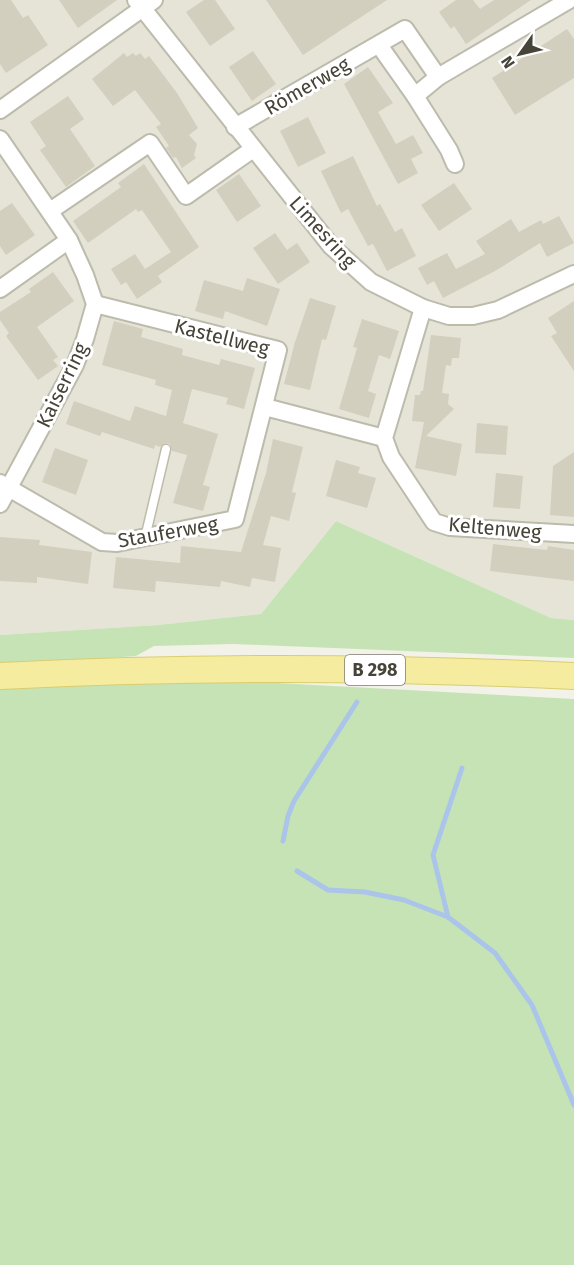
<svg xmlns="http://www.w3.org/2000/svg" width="574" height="1265" viewBox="0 0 574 1265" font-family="'Fira Sans',sans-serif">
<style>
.residential{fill:#e6e4d7}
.green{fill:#c6e3b6}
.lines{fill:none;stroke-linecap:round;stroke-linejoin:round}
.stream{stroke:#abc4ea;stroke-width:5}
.building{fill:#d3cfbf}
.lane-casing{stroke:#bdbbac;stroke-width:11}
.street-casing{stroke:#bdbbac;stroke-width:20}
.primary-casing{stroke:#d9cd71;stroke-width:28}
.lane{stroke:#fff;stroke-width:8}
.street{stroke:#fff;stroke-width:16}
.primary{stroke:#f5eca0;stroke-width:26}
.labels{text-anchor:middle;stroke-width:6;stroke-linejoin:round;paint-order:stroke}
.shield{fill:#fff;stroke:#7e7b74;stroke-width:1.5}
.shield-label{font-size:18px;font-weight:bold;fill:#464338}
.street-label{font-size:20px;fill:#464338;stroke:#fff}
</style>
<rect width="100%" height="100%" fill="#f3f2e9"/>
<polygon class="residential" points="0,0 574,0 574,620 551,618 336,521 261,614 158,625 0,635"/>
<g class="green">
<polygon points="336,521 551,618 574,620 574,658 234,644 154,646 136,656 0,666 0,635 158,625 261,614"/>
<polygon points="204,679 574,699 574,1265 0,1265 0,684"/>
</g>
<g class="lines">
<g class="stream">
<polyline points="462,768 433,855 448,917 495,953 532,1005 574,1105"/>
<polyline points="283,841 288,816 294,801 357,702"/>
<polyline points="297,871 328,890 365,892 404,900 448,917"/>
</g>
</g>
<g class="building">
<polygon points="0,0 11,0 23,18 28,15 48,45 6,73 0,64"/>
<polygon points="59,0 117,0 78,28"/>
<polygon points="204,0 215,0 235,29 210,46 186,12"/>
<polygon points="266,0 387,0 303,55"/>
<polygon points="456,0 473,0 480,9 494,0 531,0 466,44 454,26 451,29 439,12"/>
<polygon points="567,29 574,39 574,78 515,115 492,78"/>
<polygon points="253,51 276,84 252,101 229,67"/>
<polygon points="124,53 127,57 133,53 136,56 140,53 145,59 149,56 177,93 198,128 189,135 197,144 194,155 196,158 182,168 176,157 173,158 166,148 169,146 156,127 161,124 135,90 113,106 92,79"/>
<polygon points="368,67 393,103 378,112 396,144 413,135 423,153 411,159 418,173 398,184 344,84"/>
<polygon points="68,96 84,119 70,129 95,166 66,187 40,150 46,146 30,122"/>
<polygon points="308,117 326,153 298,167 280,131"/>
<polygon points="353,156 377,206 380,204 395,232 402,228 416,256 387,271 373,244 368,246 348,209 341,213 321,171"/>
<polygon points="144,164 199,247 158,276 162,282 137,299 126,282 121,285 111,269 135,254 145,269 171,252 142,210 138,212 136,209 88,243 73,221 121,187 118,183"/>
<polygon points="239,174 261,206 237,222 216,190"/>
<polygon points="454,183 472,209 439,231 421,205"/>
<polygon points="12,203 35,235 6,255 0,246 0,211"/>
<polygon points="559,216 574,243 547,257 540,243 495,271 443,298 434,281 427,285 418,268 447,253 456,269 485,254 476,241 511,219 519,232 541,220 543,224"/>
<polygon points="275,233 287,250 297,243 310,262 278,284 253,248"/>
<polygon points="53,272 74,301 37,327 58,357 53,360 58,366 38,380 6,336 9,333 0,320 0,312 31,292 29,289"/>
<polygon points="247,278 280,289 267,326 225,311 223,319 195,311 204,280 243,291"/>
<polygon points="310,298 336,306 326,340 322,339 310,390 284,384 295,342"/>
<polygon points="574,301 574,371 551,336 557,333 548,318"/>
<polygon points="362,319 399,331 390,359 379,355 368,391 376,394 369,418 339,409 357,348 353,347"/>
<polygon points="114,321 143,329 141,337 183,349 182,355 219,365 221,359 255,368 244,409 226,404 228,398 192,389 183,423 218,434 203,485 210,487 203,511 173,503 187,455 172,451 170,444 165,443 160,447 155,445 154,449 102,432 100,436 66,424 74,401 130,421 135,406 166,416 172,390 155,385 156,380 102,365"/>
<polygon points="431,335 461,338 459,358 452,358 451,366 446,365 442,393 449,394 448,404 454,409 426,436 462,444 456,476 415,468 424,422 412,421 415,395 420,395 421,391 423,391"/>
<polygon points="477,423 508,426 506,455 475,453"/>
<polygon points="273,439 303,447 292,492 296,493 289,521 271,516 263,545 281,548 275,582 252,578 250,587 221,581 220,587 156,581 155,592 113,588 116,557 180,563 181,546 241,552 266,473"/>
<polygon points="55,448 88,460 76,495 42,482"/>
<polygon points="574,452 574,517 550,515 553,466"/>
<polygon points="336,460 360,467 358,473 376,478 367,508 326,496"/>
<polygon points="496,473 523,476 520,509 493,507"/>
<polygon points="0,537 40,540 39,545 92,552 88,584 37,577 37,583 0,581"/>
<polygon points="493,544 547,550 548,546 574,550 574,581 490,571"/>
</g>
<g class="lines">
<g class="lane-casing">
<polyline id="lane" points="145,538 166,449"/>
</g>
<g class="street-casing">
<g id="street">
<polyline points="136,0 331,246 371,282 423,308 449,316 473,316 498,310 574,274"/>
<polyline points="438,77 569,0"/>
<polyline points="415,96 449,150 455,164"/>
<polyline points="0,110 154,0"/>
<polyline points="235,127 405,29 438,77 415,96 379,45"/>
<polyline points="0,139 69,240 85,275 95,304 85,339 75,365 0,504"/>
<polyline points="50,211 150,143 186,196 253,149"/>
<polyline points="0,289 69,240"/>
<polyline points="423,308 384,438 391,457 434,522 450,527 574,534"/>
<polyline points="265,407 384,438"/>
<polyline points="0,483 102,542 117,543 235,519 278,350 95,304"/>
</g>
</g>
<g class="primary-casing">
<path id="primary" d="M 0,676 C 191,666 383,667 574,676"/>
</g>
<use href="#lane" class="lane"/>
<use href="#street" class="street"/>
<use href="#primary" class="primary"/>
</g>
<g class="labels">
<rect class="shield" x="345" y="655" width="60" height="30" rx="4.5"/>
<g class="shield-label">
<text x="375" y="676">B 298</text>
</g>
<g class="street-label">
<text transform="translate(307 86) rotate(-30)" y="7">Römerweg</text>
<text transform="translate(323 232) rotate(48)" y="7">Limesring</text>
<text transform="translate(222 337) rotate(14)" y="7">Kastellweg</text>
<text transform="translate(62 385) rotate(-64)" y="7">Kaiserring</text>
<text transform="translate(495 528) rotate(5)" y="7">Keltenweg</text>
<text transform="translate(168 532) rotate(-10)" y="7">Stauferweg</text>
</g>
</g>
<g transform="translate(520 54) rotate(236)" stroke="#ffffff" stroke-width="4.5" paint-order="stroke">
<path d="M0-4.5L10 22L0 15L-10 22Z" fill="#464338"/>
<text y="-9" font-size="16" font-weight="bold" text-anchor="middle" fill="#464338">N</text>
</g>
</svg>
